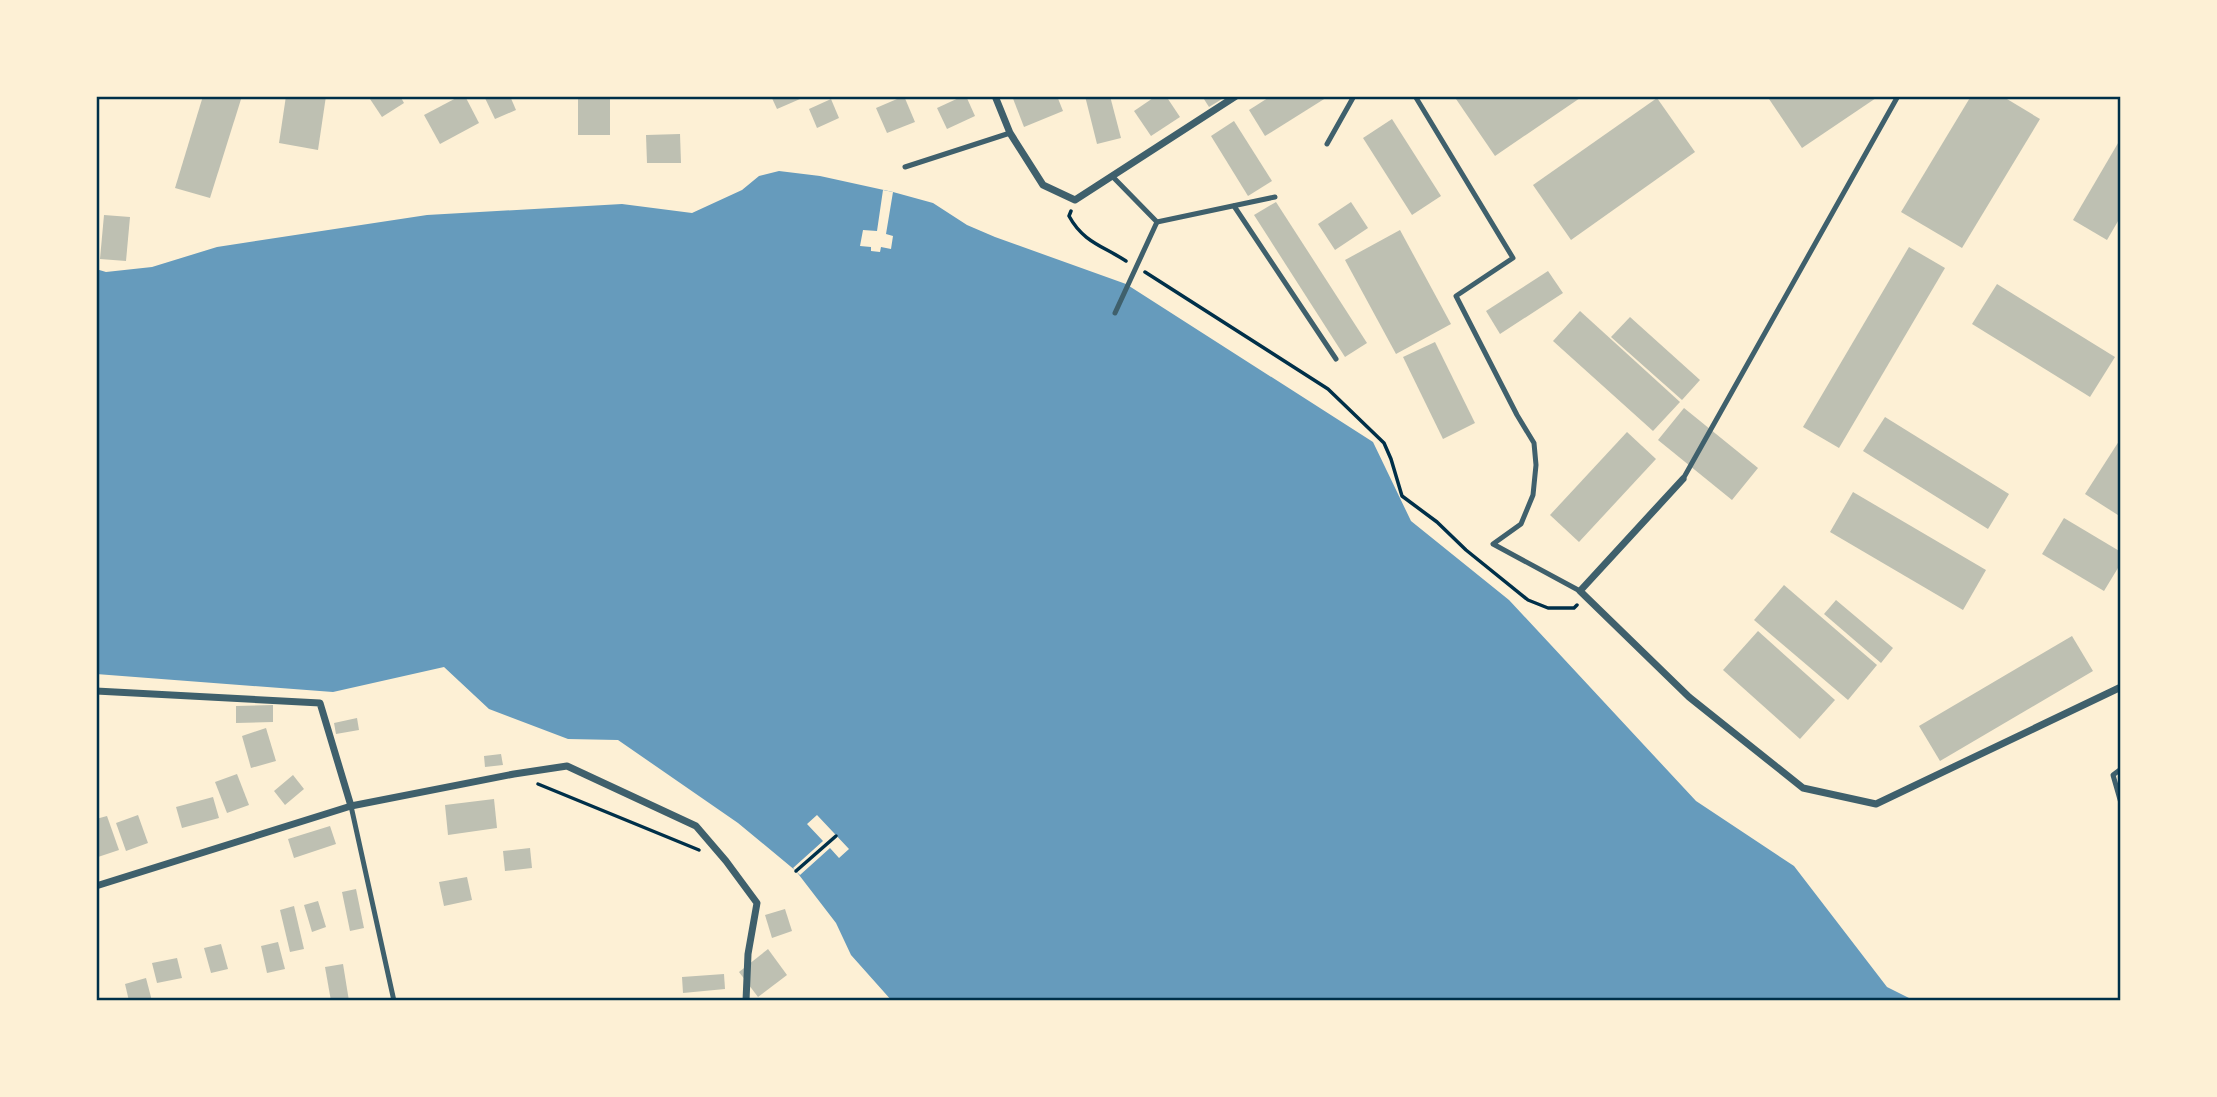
<svg xmlns="http://www.w3.org/2000/svg" width="2217" height="1097" viewBox="0 0 2217 1097" font-family="Roboto,sans-serif">
<style>
.water{fill:#669bbc}
.pier{fill:#fdf0d5}
.building{fill:#bec0b2}
.lines{fill:none;stroke-linecap:round;stroke-linejoin:round}
.path{stroke:#003049;stroke-width:3.5}
.service{stroke:#3f606c;stroke-width:5}
.minor{stroke:#3f606c;stroke-width:7}
.neatline{fill:none;stroke:#003049;stroke-width:2.5}
</style>
<rect width="100%" height="100%" fill="#fdf0d5"/>
<polygon class="water" points="779,171 820,176 893,192 933,203 967,225 995,237 1126,284 1373,442 1411,521 1509,600 1696,801 1794,866 1887,987 1915,1001 892,1001 851,955 836,923 796,871 738,823 618,740 568,739 489,709 444,667 333,692 96,674 96,269 106,272 152,267 217,247 427,215 622,204 692,213 742,190 759,176"/>
<g class="pier">
<polygon points="883,190 893,192 886,234 893,236 891,249 881,247 880,252 871,251 871,247 860,246 863,230 877,231"/>
<polygon points="817,815 849,849 839,858 830,848 800,875 793,868 823,841 807,824"/>
</g>
<g class="building">
<polygon points="203,96 242,96 210,198 175,188"/>
<polygon points="286,96 326,96 318,150 279,143"/>
<polygon points="368,96 400,96 404,103 382,117"/>
<polygon points="460,96 465,96 479,123 440,144 424,115"/>
<polygon points="484,96 510,96 516,110 495,119"/>
<rect x="578" y="96" width="32" height="39"/>
<polygon points="771,96 807,96 777,109"/>
<polygon points="904,96 915,122 887,133 876,108"/>
<polygon points="963,96 966,96 975,116 947,129 937,108"/>
<polygon points="1012,96 1057,96 1063,111 1024,127"/>
<polygon points="1085,96 1110,96 1121,138 1097,144"/>
<polygon points="1156,96 1166,96 1180,117 1151,136 1134,111"/>
<polygon points="1202,96 1227,96 1209,107"/>
<polygon points="1271,96 1329,96 1265,136 1249,110"/>
<polygon points="1460,96 1583,96 1495,156 1456,99"/>
<polygon points="1767,96 1879,96 1802,148"/>
<polygon points="1971,96 2002,96 2040,119 1962,248 1901,212"/>
<polygon points="1657,98 1695,152 1571,240 1533,185"/>
<polygon points="831,99 839,118 817,128 809,109"/>
<polygon points="1392,119 1441,196 1412,215 1363,138"/>
<polygon points="1234,121 1272,181 1248,196 1211,136"/>
<polygon points="680,134 681,163 647,163 646,135"/>
<polygon points="2121,138 2121,216 2107,240 2073,220"/>
<polygon points="1276,202 1367,343 1345,357 1254,215"/>
<polygon points="1351,202 1368,228 1335,250 1318,224"/>
<polygon points="104,215 130,217 126,261 100,259"/>
<polygon points="1400,230 1451,324 1396,354 1345,260"/>
<polygon points="1909,247 1945,268 1839,448 1803,427"/>
<polygon points="1548,271 1563,293 1500,334 1486,311"/>
<polygon points="1997,284 2115,357 2090,397 1972,324"/>
<polygon points="1580,311 1680,402 1653,431 1553,341"/>
<polygon points="1630,317 1700,380 1682,400 1611,337"/>
<polygon points="1435,342 1475,423 1443,439 1403,357"/>
<polygon points="1684,408 1758,468 1732,500 1658,440"/>
<polygon points="1885,417 2009,494 1988,529 1863,451"/>
<polygon points="1627,432 1656,459 1579,542 1550,515"/>
<polygon points="2121,438 2121,517 2085,494"/>
<polygon points="1853,492 1986,570 1963,610 1830,532"/>
<polygon points="2064,518 2121,552 2121,563 2104,591 2042,554"/>
<polygon points="1784,585 1877,665 1848,700 1754,620"/>
<polygon points="1836,600 1893,648 1881,663 1824,614"/>
<polygon points="1758,631 1835,700 1800,739 1723,670"/>
<polygon points="2072,636 2093,671 1940,761 1919,726"/>
<polygon points="273,705 273,722 236,723 236,706"/>
<polygon points="357,718 359,730 336,734 334,723"/>
<polygon points="266,728 276,761 251,768 242,736"/>
<polygon points="501,754 503,765 485,767 484,756"/>
<polygon points="237,774 249,805 227,813 215,782"/>
<polygon points="293,775 304,789 285,805 274,791"/>
<polygon points="213,797 219,818 182,828 176,807"/>
<polygon points="494,799 497,828 448,835 445,805"/>
<polygon points="138,815 148,843 126,851 116,823"/>
<polygon points="107,816 119,850 98,857 96,819"/>
<polygon points="330,826 336,844 294,858 288,839"/>
<polygon points="530,848 532,868 505,871 503,851"/>
<polygon points="467,877 472,900 444,906 439,882"/>
<polygon points="356,889 364,928 350,931 342,892"/>
<polygon points="318,901 326,927 312,932 304,905"/>
<polygon points="294,906 304,949 290,952 280,910"/>
<polygon points="785,909 792,931 772,938 765,915"/>
<polygon points="278,942 285,969 267,973 261,946"/>
<polygon points="221,944 228,969 211,973 204,948"/>
<polygon points="768,949 787,975 758,997 739,972"/>
<polygon points="177,958 182,978 157,983 152,963"/>
<polygon points="343,964 349,1001 331,1001 325,967"/>
<polygon points="724,974 725,989 683,993 682,977"/>
<polygon points="146,978 152,1001 129,1001 125,984"/>
</g>
<g class="lines">
<g class="path">
<path d="M 1071,211 L 1069,216 C 1083,242 1103,246 1126,261"/>
<polyline points="1145,272 1328,389 1384,443 1391,459 1402,496 1437,522 1466,550 1528,600 1548,608 1574,608 1577,605"/>
<polyline points="538,784 699,850"/>
<polyline points="796,871 836,836"/>
</g>
<g class="service">
<polyline points="1415,96 1513,258 1456,296 1517,415 1534,443 1536,465 1533,495 1521,524 1493,544 1580,591"/>
<polyline points="1327,144 1354,96"/>
<polyline points="905,167 1010,133"/>
<polyline points="1112,176 1157,222 1275,197"/>
<polyline points="1234,206 1336,359"/>
<polyline points="1115,313 1157,222"/>
<polyline points="1683,479 1898,96"/>
<polyline points="2121,769 2113,775 2121,803"/>
<polyline points="351,806 394,1001"/>
</g>
<g class="minor">
<polyline points="995,96 1010,133 1043,185 1075,200 1236,96"/>
<polyline points="1683,479 1580,591 1689,697 1803,788 1876,804 2121,687"/>
<polyline points="96,691 320,703 351,806"/>
<polyline points="96,886 351,806 514,774 567,766 696,826 726,861 757,903 748,954 746,1001"/>
</g>
</g>
<rect width="2217" height="1097" fill="none" stroke="#fdf0d5" stroke-width="196"/>
<rect x="98" y="98" width="2021" height="901" class="neatline"/>
</svg>
